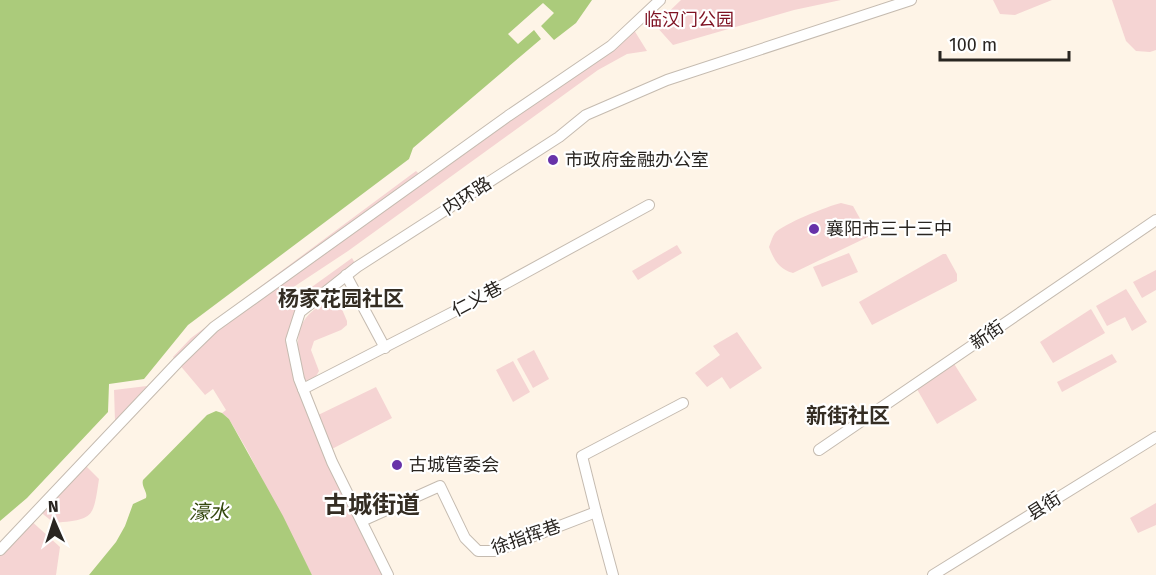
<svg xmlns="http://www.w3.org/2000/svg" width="1156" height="575" viewBox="0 0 1156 575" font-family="'Fira Sans','Noto Sans SC',sans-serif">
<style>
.green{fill:#f5d4d3}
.water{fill:#abcb7b}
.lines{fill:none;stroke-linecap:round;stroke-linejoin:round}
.minor-casing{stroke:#c5bbb0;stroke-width:12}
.minor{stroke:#fff;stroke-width:10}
.poi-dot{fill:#6732a9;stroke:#fff;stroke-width:2}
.labels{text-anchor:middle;stroke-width:4.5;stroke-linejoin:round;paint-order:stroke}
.park-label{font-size:18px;fill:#7e1122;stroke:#fff}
.poi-label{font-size:18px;fill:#292521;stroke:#fff;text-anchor:start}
.street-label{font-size:18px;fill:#292521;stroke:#fff}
.water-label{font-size:20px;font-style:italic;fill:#34480e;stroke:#fff}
.quarter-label{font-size:21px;font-weight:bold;fill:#342d23;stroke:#fff}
.district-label{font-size:24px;font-weight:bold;fill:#342d23;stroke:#fff}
</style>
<rect width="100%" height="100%" fill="#fef4e7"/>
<g class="green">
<polygon points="681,0 841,0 794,10 673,45 655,25"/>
<polygon points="993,0 1052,0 1015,15 1000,14"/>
<polygon points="1112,0 1156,0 1156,50 1150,52 1136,51 1126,41"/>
<polygon points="634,30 647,51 627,54 598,70 348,251 283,294 291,302 352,258 357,267 300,312 291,340 314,417 376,387 392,418 328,451 388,575 312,575 247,450 229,419 222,413 226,410 213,389 205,395 173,357 191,338 416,171 422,177"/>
<path d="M 841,203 L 853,206 L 863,224 L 863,235 L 872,230 L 874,234 L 793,273 C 779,269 774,260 769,247 C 771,242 772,237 775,233 C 783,224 828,206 841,203 Z"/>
<polygon points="677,245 682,253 638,280 632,271"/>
<polygon points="849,253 858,272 822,287 813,267"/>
<polygon points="943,254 946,254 957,274 957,281 872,325 859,302"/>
<polygon points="1156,270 1156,290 1142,298 1133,282"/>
<polygon points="1126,289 1147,322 1132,331 1125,317 1107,326 1096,306"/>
<path d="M 332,300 L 338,300 L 347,321 L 347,325 L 341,330 L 314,341 L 311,350 L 319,371 L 315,378 L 306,381 L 302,378 C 296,341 291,317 332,300 Z"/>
<polygon points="1091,309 1105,333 1053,363 1040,342"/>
<polygon points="737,332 762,368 730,389 722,377 707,387 695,373 720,355 713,346"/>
<polygon points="534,350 549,379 533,388 517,359"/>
<polygon points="1112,354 1117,362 1062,392 1057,382"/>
<polygon points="951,359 977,400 937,424 914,384"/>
<polygon points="513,361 530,392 513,402 496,370"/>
<polygon points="147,386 115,421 114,390"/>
<path d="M 83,463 L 99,479 C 93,519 94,519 54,523 L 38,510 Z"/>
<polygon points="1156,503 1156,525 1138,533 1130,518"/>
<polygon points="29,519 60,547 56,575 0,575 0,550"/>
</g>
<g class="water">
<polygon points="0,0 592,0 576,23 554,40 541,26 554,13 543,3 508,34 518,44 534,30 541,39 413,148 409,159 188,325 144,379 109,384 108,412 27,498 0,521"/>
<path d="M 216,411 L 222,413 L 229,419 L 283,516 L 312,575 L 89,575 L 116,542 L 125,526 L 133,504 L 146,498 C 148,492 141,487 143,480 L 207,415 Z"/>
</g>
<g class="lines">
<g class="minor-casing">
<g id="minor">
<polyline points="346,275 385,348"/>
<polyline points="303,389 459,309 649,205"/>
<polyline points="819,450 1156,220"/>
<polyline points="596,512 582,456 683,403"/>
<polyline points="362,521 440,486 465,538 478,551 495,551 596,512 613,575"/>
<polyline points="0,550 178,362 214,327 508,116 611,46 660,0"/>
<polyline points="388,575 332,462 299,379 291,340 300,312 357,267 559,137 586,115 667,80 911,0"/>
<polyline points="933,575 1156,437"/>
</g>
</g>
<use href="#minor" class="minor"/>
</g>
<g class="poi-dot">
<circle cx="553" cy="160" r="6"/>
<circle cx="814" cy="229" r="6"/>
<circle cx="397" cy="465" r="6"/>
</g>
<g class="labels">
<g class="park-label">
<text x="689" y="26">临汉门公园</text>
</g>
<g class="poi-label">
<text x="565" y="166">市政府金融办公室</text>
<text x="826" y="235">襄阳市三十三中</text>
<text x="409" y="471">古城管委会</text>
</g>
<g class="street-label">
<text transform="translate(467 196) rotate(-33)" y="6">内环路</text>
<text transform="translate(477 299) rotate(-28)" y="6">仁义巷</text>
<text transform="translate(987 335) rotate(-34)" y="6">新街</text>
<text transform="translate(1044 506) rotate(-32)" y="6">县街</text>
<text transform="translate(526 537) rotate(-19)" y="6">徐指挥巷</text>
</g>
<g class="water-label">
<text x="209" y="519">濠水</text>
</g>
<g class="quarter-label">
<text x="341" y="306">杨家花园社区</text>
<text x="848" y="423">新街社区</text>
</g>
<g class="district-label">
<text x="372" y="513">古城街道</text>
</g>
</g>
<g transform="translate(54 521) rotate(357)" stroke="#ffffff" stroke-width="4.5" paint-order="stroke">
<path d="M0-4.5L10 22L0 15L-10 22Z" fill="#292521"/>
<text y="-9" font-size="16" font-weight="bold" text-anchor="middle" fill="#292521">N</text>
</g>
<path d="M940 51v9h129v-9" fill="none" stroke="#292521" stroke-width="3"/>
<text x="949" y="51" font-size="18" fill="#292521" stroke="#ffffff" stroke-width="4.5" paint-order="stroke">100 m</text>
</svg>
